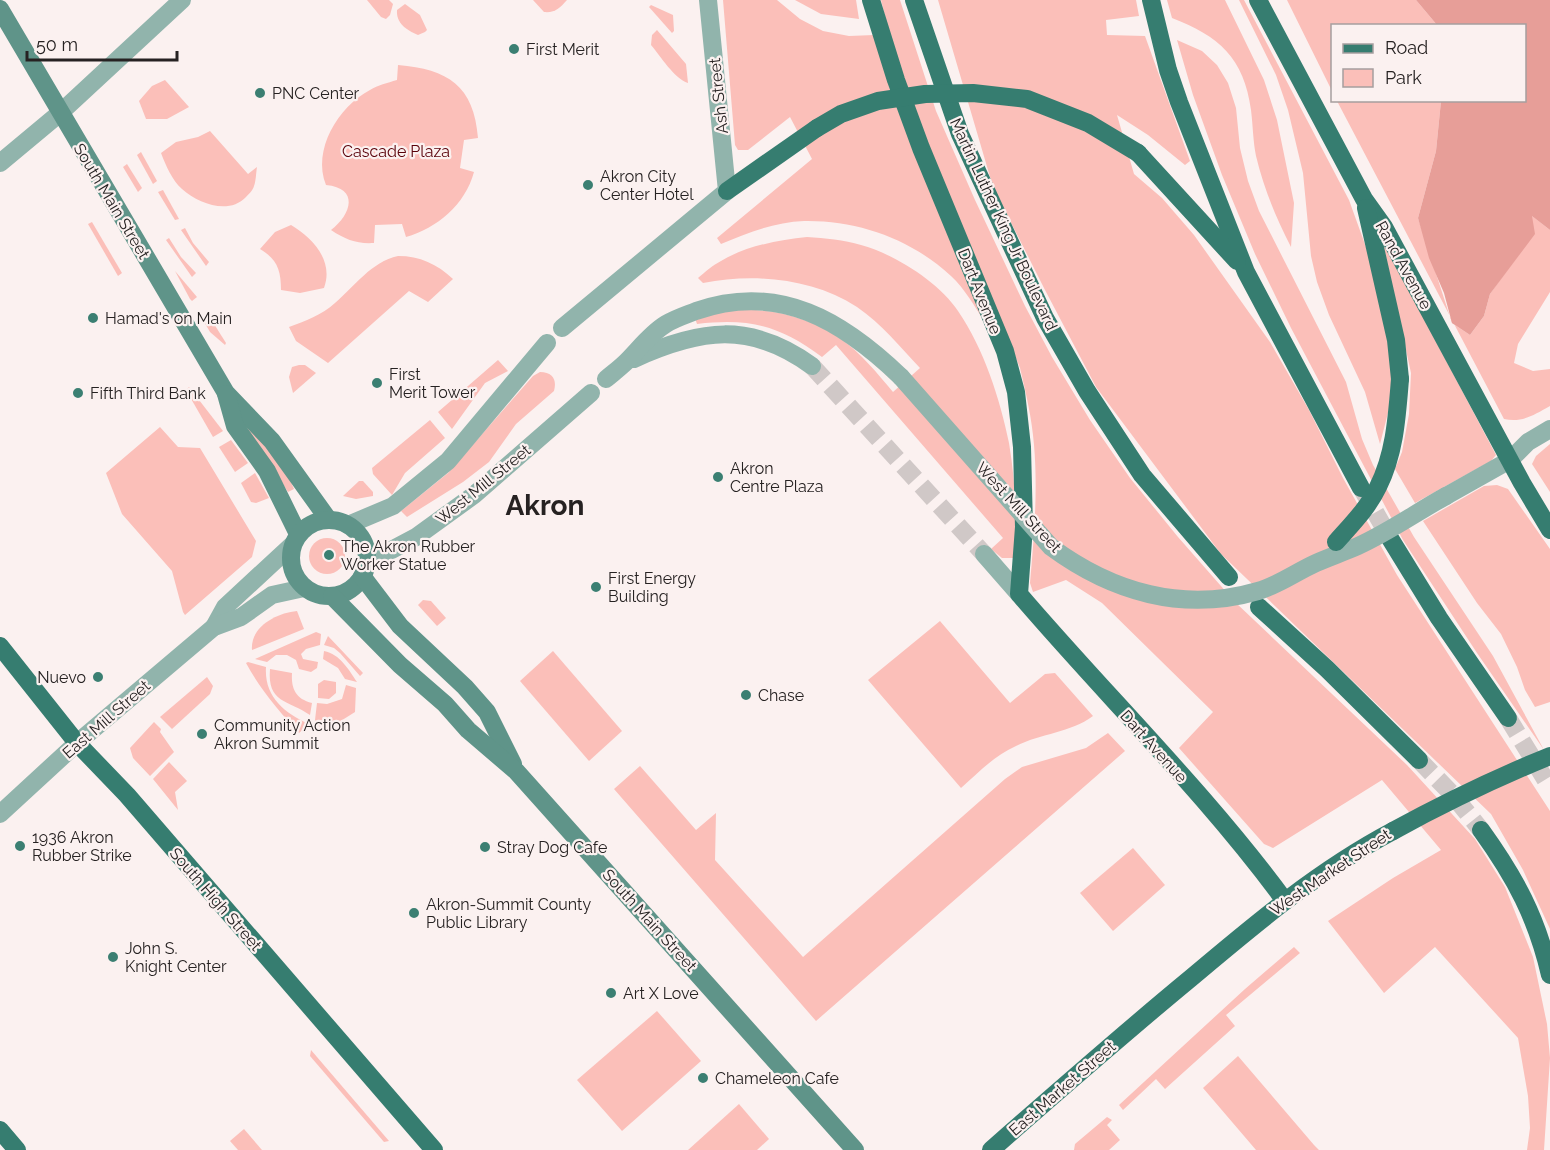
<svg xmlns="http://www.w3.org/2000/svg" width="1550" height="1150" viewBox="0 0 1550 1150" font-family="Raleway,sans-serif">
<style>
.green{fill:#fbbfb9}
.forest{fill:#e79e98}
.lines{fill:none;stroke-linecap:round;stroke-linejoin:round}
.tertiary-tunnel{stroke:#d0c8c7;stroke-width:18;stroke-dasharray:18 9;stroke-linecap:butt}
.primary-tunnel{stroke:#d0c8c7;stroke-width:18;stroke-dasharray:18 9;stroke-linecap:butt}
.tertiary{stroke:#91b4ac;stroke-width:18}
.secondary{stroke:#5f9489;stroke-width:18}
.primary{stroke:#367d70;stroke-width:18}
.tertiary-bridge{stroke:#91b4ac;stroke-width:18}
.primary-bridge{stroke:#367d70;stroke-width:18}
.poi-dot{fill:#3b7f72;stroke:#fbf1f0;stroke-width:2}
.labels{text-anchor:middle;stroke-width:4.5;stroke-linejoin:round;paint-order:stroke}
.poi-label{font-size:16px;fill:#262222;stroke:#fbf1f0;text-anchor:start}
.street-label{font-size:16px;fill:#262222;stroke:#fbf1f0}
.park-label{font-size:16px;fill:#5a020a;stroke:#fbf1f0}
.town-label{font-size:28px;font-weight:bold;fill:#262222;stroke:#fbf1f0}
</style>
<rect width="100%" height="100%" fill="#fbf1f0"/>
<g class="green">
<polygon points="367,0 389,0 393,4 390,15 386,19 381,17"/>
<path d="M 533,0 L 567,0 C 560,8 555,13 544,12 Z"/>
<path d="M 723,0 L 777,0 L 800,19 L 823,31 L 849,36 L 874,35 L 986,324 C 975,307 965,289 951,276 C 911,239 858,220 804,221 C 775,222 747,233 721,244 L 717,238 L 812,159 L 790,117 L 748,150 L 738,150 L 735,145 Z"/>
<polygon points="795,0 856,0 859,19 821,14"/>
<path d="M 881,0 L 900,0 L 936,111 L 975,200 L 1025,306 L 1052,357 L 1090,420 L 1130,478 L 1178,537 L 1235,602 L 1407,765 L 1475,839 L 1505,887 L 1533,957 L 1547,1024 L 1550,1058 L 1544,1150 L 1527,1150 L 1530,1128 L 1528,1096 L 1518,1038 L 1435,947 L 1384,993 L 1328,921 L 1393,878 L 1441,850 L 1382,780 L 1273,848 L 1264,844 L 1179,748 L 1213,712 L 1102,603 L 1066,580 L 1033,592 L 1030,583 C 1034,537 1038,491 1034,445 C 1032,419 1026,393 1020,368 C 972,246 911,127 881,0 Z"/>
<polygon points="938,0 1136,0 1139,16 1106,20 1107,35 1145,36 1190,161 1185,165 1148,135 1117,115 1134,174 1162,198 1194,235 1270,342 1309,410 1343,478 1397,575 1550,811 1550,929 1523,870 1491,814 1221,554 1096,387 1045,290 993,187"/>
<path d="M 1167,0 L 1225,0 L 1264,80 L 1277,120 L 1294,203 L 1291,247 C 1276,218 1264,189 1256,156 C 1253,141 1253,126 1251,110 C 1244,58 1219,36 1172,18 Z"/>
<polygon points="1239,0 1244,0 1349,200 1371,261 1393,359 1389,409 1380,444 1365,392 1329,315 1317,282 1311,256 1303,173 1288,110 1276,75"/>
<polygon points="1287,0 1416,0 1437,25 1332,26 1332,91"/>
<path d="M 405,4 L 420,15 L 427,30 L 425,32 L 418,35 C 406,30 396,23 397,10 Z"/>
<polygon points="651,5 673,15 674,31 672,33 649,7"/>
<path d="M 657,30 L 686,64 L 688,83 C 674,78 661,57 651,45 L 652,35 Z"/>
<polygon points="1177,40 1202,51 1217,65 1228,83 1236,108 1240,148 1248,181 1259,211 1346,382 1362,439 1373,465 1414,537 1493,656 1544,750 1477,653 1403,540 1291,328 1255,254 1222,175 1193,95"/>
<path d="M 398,65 C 448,69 474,86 478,138 L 464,140 L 460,168 L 474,172 C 465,205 437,228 406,237 L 402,224 L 375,225 L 374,243 C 357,244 346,240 331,230 C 352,214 359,188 326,185 C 312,150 338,107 370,90 C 378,85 387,83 397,80 Z"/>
<polygon points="165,80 189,107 167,119 146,119 139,101 152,86"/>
<path d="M 1337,101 L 1441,101 L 1436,151 L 1418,218 L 1452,323 L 1470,335 L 1484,316 L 1490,294 L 1511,264 L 1531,215 L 1550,230 L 1550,292 L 1518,344 L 1514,363 L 1533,371 L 1550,369 L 1550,406 C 1534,415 1522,423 1504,419 Z"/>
<path d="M 210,131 L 248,174 L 257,167 C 256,173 256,181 254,186 C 253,190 249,194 246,197 C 229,215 199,204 182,189 C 172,180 166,166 161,153 L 176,142 L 198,137 Z"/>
<polygon points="141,152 157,181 153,184 137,155"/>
<polygon points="127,164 142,188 138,192 123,167"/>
<polygon points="163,190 179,219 175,220 158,192"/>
<polygon points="92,222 122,273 118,276 88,224"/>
<path d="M 291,225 C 313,238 334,261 324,288 L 300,293 L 281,290 C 281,270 277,259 260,249 L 275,232 Z"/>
<polygon points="185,228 193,243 209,262 206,266 181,230"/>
<path d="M 807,237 C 825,238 844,240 861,245 C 894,254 939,282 958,311 C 984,349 1000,399 1009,443 C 1015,478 1016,513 1018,548 L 1013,558 L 1002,558 L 991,549 L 1003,538 L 836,345 L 822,357 C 779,325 749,318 697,324 L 695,318 C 705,316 716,312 727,311 C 765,306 809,316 841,339 C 861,353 877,373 893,392 L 920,368 C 900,347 882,324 857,307 C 812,278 754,273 703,283 L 698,278 C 705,272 713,265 721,261 C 746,246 778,240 807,237 Z"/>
<polygon points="169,238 181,257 196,273 192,277 166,240"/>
<polygon points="1382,239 1496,455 1491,461 1415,503 1395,469 1402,452 1409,414 1411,373"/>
<path d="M 398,256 C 420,256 437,264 453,279 L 428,302 L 409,291 L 328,363 L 296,341 L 289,327 C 305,321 322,315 335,303 C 355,286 371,262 398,256 Z"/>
<polygon points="175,271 197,297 192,301 190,299"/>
<polygon points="209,316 226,343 225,345 210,332 203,320"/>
<polygon points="498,360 508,371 485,383 452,429 438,412"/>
<polygon points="299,365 305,365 316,373 293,393 289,377 292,367"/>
<path d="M 540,372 C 553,372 557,380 554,391 L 516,424 L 489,462 L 463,482 L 407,517 L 401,511 L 448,473 L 533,376 Z"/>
<polygon points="189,387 223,431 213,437 186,390"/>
<polygon points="430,420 445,438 405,473 392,495 373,474 372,468"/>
<path d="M 243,422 C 262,442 284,463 294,489 L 288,492 Z"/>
<polygon points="160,427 178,447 200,448 256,541 252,557 185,615 183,612 172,571 122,514 106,473"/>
<polygon points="231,440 248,463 235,472 219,447"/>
<polygon points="1550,444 1550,492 1532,464 1536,456"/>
<polygon points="255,473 269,498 256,503 251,502 241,483"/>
<polygon points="359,481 363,481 373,492 373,496 356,499 343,496"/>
<polygon points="1497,485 1508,489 1550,549 1550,702 1535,707 1525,690 1517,667 1501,634 1477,603 1423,521 1484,486"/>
<circle cx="327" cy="556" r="18"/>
<polygon points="423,600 431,601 446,618 437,626 418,605"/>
<path d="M 297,611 L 304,629 L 252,650 C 250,627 276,613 297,611 Z"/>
<path d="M 940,621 L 1010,703 L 1045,674 L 1055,673 L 1093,716 C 1070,733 1042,733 1016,746 C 995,755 978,773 961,788 L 868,680 Z"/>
<polygon points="316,632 321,634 320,645 306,649 301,654 303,659 318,662 317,668 311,672 299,669 296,660 287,655 276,655 267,662 255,659"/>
<polygon points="328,636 363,673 360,676 340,653 334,648 324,645"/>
<path d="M 324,651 C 340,654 349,670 357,682 L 345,679 L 338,668 L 323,659 Z"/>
<polygon points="553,651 622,731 589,761 520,681"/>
<path d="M 248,662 L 266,667 C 264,696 284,713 309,724 L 299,733 C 279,711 260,689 246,663 Z"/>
<path d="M 270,669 L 292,673 C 291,689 296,699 312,703 L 310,715 C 288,700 267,703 270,669 Z"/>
<polygon points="207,677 213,686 210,694 172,729 160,717"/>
<polygon points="324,680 336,682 336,693 329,699 318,698 318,684"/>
<polygon points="346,685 356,688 355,712 328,729 320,727 315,720 317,703 327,704 342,699"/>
<polygon points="154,722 161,729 160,732 174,752 150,776 133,758 130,748"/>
<polygon points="1108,733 1125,751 816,1021 614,789 640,766 696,830 716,813 715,860 803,957 1005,779 1022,767 1086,748"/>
<polygon points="169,762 187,781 175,792 178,810 153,779"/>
<polygon points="1133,848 1165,885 1113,931 1080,893"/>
<polygon points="1294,947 1300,953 1226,1015 1235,1026 1165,1089 1156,1079 1123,1110 1119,1105 1245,989"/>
<polygon points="657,1011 701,1061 622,1131 577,1080"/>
<polygon points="311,1050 389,1141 384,1142 310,1056"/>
<polygon points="1238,1056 1314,1145 1319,1150 1256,1150 1203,1088"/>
<polygon points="739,1104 769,1139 757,1150 688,1150"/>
<polygon points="1107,1117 1112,1120 1107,1125 1120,1140 1109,1150 1074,1150 1075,1144"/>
<polygon points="244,1129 262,1150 238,1150 230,1141"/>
</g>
<polygon class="forest" points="1416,0 1550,0 1550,230 1532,216 1535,234 1490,294 1484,316 1470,335 1452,323 1444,293 1429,258 1418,218 1436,151 1441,101 1524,100 1524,26 1437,25"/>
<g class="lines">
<polyline class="tertiary-tunnel" points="812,366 984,554"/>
<g class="primary-tunnel">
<polyline points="1362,489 1391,540"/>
<polyline points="1508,718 1550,787"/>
<polyline points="1419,760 1452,794 1481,830"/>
</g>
<g class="tertiary">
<polyline points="0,163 60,113 182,0"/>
<polyline points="562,328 727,191 708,0"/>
<path d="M 634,359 C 700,329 750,321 812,366"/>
<path d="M 606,379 C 613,373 620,368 627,361 C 639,349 651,333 666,324 C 676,318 686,315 696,311 C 779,282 843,321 901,377"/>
<polyline points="1446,496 1510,460 1528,442 1550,429"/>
<polyline points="348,525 393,506 448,461 547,343"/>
<polyline points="984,554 1019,594"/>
<polyline points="367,563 416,537 474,495 591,393"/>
<polyline points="214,627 225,607 292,545"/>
<polyline points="0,814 77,743 214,627 241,617 272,595 304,588"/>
</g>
<g class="secondary">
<polyline points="0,9 226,393 272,441 328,519"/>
<polyline points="226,394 235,426 267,471 298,534"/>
<circle cx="329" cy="558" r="38"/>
<polyline points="362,576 400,626 465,687 487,712 513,764"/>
<polyline points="332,596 400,665 445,704 468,730 516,771 855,1150"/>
</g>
<g class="primary">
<path d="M 871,0 L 896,80 L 921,148 L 1005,351 L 1016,392 L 1022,447 L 1024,527 L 1019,594 C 1107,697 1205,792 1285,901"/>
<polyline points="914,0 960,134 1045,318 1087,391 1142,475 1229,577"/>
<polyline points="1151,0 1168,70 1179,102 1246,272 1361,488"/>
<polyline points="1258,0 1364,199 1384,227 1522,483 1550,530"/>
<polyline points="1138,153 1237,261"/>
<polyline points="727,191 817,128"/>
<polyline points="1366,208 1396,340 1400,379"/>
<polyline points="1391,540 1439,618 1508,718"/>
<polyline points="1259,607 1327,669 1419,760"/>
<polyline points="0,646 77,743 127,795 434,1150"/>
<path d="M 1481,830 C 1515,877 1537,918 1550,975"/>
<polyline points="0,1130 17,1150"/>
<path d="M 991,1150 C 1057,1092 1123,1034 1191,978 C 1255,924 1319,870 1393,831"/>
</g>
<path class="tertiary-bridge" d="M 901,377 L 1051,547 C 1112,592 1183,613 1258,591 C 1279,585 1296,572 1316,563 C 1330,557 1344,552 1358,546 C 1389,532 1417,512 1446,496"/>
<g class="primary-bridge">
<polyline points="817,128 841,114 878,101 925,94 973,93 1027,99 1088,123 1138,153"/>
<path d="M 1336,542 C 1351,525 1368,508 1378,487 C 1395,453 1397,416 1400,379"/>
<path d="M 1393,831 C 1444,803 1496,778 1550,756"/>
</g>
</g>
<g class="poi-dot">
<circle cx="514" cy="49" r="6"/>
<circle cx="260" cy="93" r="6"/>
<circle cx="588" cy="185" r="6"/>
<circle cx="93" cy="318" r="6"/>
<circle cx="377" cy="383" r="6"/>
<circle cx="78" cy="393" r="6"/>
<circle cx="718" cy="477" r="6"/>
<circle cx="329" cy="555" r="6"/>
<circle cx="596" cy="587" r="6"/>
<circle cx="98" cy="677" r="6"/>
<circle cx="746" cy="695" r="6"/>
<circle cx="202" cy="734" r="6"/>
<circle cx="20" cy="846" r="6"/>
<circle cx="485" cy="847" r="6"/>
<circle cx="414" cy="913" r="6"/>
<circle cx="113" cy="957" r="6"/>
<circle cx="611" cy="993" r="6"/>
<circle cx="703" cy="1078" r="6"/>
</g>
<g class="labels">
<g class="poi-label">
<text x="526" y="55">First Merit</text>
<text x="272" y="99">PNC Center</text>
<text x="600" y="182">Akron City<tspan x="600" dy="18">Center Hotel</tspan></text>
<text x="105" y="324">Hamad's on Main</text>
<text x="389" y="380">First<tspan x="389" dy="18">Merit Tower</tspan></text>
<text x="90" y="399">Fifth Third Bank</text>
<text x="730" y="474">Akron<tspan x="730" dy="18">Centre Plaza</tspan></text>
<text x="341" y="552">The Akron Rubber<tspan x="341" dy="18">Worker Statue</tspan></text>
<text x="608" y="584">First Energy<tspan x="608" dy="18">Building</tspan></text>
<text x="86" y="683" text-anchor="end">Nuevo</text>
<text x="758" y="701">Chase</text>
<text x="214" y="731">Community Action<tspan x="214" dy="18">Akron Summit</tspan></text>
<text x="32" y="843">1936 Akron<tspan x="32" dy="18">Rubber Strike</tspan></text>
<text x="497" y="853">Stray Dog Cafe</text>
<text x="426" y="910">Akron-Summit County<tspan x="426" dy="18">Public Library</tspan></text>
<text x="125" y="954">John S.<tspan x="125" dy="18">Knight Center</tspan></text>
<text x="623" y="999">Art X Love</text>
<text x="715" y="1084">Chameleon Cafe</text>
</g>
<g class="street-label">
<text transform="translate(718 96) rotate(-96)" y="6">Ash Street</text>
<text transform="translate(112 201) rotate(59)" y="6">South Main Street</text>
<text transform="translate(1004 224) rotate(65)" y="6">Martin Luther King Jr Boulevard</text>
<text transform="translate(1404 265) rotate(61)" y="6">Rand Avenue</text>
<text transform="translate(980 291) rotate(68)" y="6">Dart Avenue</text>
<text transform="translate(483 484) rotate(-39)" y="6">West Mill Street</text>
<text transform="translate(1019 507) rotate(47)" y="6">West Mill Street</text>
<text transform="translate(106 719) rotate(-41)" y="6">East Mill Street</text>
<text transform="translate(1154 746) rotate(48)" y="6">Dart Avenue</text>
<text transform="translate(1330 872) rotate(-34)" y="6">West Market Street</text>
<text transform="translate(216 899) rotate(49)" y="6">South High Street</text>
<text transform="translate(650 920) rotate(48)" y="6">South Main Street</text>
<text transform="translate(1062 1088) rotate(-41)" y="6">East Market Street</text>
</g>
<g class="park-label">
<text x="396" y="157">Cascade Plaza</text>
</g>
<g class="town-label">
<text x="545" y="515">Akron</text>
</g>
</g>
<rect x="1331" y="24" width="195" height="78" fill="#fbf1f0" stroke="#a69e9e" stroke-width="1.5"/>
<rect x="1343" y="44" width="30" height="9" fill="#367d70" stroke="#a69e9e" stroke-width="1.5"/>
<text x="1385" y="54" font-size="18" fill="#262222">Road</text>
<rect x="1343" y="69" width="30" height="18" fill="#fbbfb9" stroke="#a69e9e" stroke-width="1.5"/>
<text x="1385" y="84" font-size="18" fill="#262222">Park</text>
<path d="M27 51v9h150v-9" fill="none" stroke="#262222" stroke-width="3"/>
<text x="36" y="51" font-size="18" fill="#262222" stroke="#fbf1f0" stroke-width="4.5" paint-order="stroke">50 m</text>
</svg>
